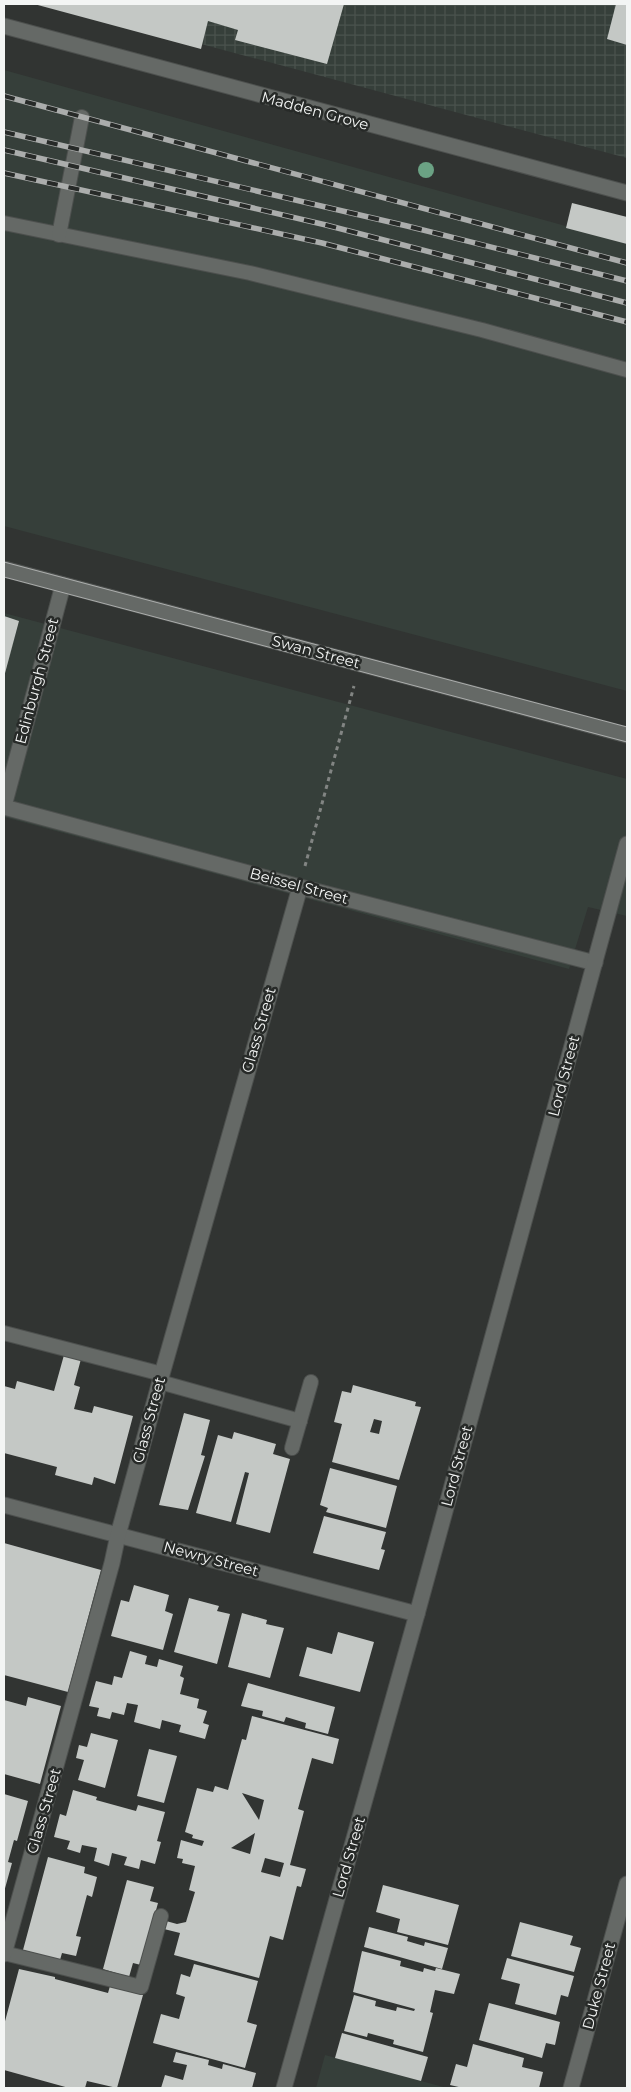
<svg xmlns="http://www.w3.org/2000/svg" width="631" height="2092" viewBox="0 0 631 2092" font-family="Montserrat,sans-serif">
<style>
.built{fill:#363f3a}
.industrial{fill:url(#industrial-grid)}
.building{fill:#c4c8c5;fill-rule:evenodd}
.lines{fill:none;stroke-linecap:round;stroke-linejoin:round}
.lane-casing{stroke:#4d504e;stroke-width:16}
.street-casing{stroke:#4d504e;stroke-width:17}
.secondary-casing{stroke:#4d504e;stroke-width:17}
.path{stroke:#828583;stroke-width:3;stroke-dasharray:4 4;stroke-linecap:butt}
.lane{stroke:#656966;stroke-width:14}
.street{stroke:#656966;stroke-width:15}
.secondary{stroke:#656966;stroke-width:15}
.tram{stroke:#abadac;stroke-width:1}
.rail-casing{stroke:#abadac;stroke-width:5.5}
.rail{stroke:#272a28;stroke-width:4;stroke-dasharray:11;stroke-linecap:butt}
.tree{fill:#6ba284}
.labels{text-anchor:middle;stroke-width:5;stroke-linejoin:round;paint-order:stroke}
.street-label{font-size:15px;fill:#f3f5f4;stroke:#272a28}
</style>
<defs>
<pattern id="industrial-grid" width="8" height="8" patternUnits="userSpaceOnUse" patternTransform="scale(1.25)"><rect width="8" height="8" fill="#363f3a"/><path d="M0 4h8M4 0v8" fill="none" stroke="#4a524d"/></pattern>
</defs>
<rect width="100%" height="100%" fill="#313432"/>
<g class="built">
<polygon points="4,70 627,243 627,691 4,526"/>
<polygon points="4,613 627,779 627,916 588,907 569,969 4,817"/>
<polygon points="325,2055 421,2081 447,2088 316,2088"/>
</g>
<polygon class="industrial" points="52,4 627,4 627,158"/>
<g class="building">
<polygon points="34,4 344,4 327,64 235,40 238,30 208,21 201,49"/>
<polygon points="616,4 627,4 627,45 607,39"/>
<polygon points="572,203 627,217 627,244 566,228"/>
<polygon points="4,616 19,621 4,677"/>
<polygon points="64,1355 81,1359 74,1385 80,1387 74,1409 92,1413 94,1406 133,1416 115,1484 94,1477 92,1485 55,1475 57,1467 4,1453 4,1386 15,1389 17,1381 54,1391"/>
<path d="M 353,1385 L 416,1402 L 415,1406 L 421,1407 L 399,1480 L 332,1462 L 342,1424 L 334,1422 L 342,1391 L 351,1393 ZM 374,1419 L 382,1421 L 379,1434 L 370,1432 Z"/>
<polygon points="184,1413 210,1420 201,1455 205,1456 188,1510 159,1505"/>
<polygon points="234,1432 276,1444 273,1454 290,1459 270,1533 236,1524 249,1473 245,1472 231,1522 196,1513 218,1435 232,1439"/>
<polygon points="330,1468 397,1486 386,1528 326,1512 328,1508 320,1505"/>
<polygon points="324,1516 386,1532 381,1549 385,1550 379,1570 313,1553"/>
<polygon points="4,1543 101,1570 68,1692 4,1675"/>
<polygon points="134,1585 169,1595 165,1611 173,1614 163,1650 111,1636 121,1600 129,1602"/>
<polygon points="189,1598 219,1606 217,1611 230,1614 217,1664 174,1652"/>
<polygon points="242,1613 267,1620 266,1624 284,1628 270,1678 228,1667"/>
<polygon points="338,1632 374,1642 360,1692 299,1676 307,1647 332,1654"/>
<polygon points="130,1651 147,1656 145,1664 157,1667 159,1659 183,1666 180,1676 184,1678 180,1694 199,1699 197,1708 207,1711 203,1723 209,1725 205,1739 179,1732 181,1725 162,1720 160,1729 134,1722 138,1705 127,1703 124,1715 112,1712 110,1719 97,1716 99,1708 89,1706 96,1681 112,1685 114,1676 122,1678"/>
<polygon points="248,1683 335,1707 328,1734 305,1728 306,1723 286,1717 284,1722 262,1716 263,1711 241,1706"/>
<polygon points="28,1697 61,1706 40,1784 4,1774 4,1700 26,1706"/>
<path d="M 252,1716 L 339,1739 L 333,1764 L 312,1758 L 298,1809 L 304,1811 L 290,1865 L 306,1869 L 301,1887 L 297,1886 L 283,1940 L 270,1936 L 259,1978 L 174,1955 L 180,1933 L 164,1929 L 166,1921 L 177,1924 L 186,1922 L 195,1892 L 189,1890 L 195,1866 L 182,1863 L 183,1859 L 177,1858 L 181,1840 L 202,1846 L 204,1841 L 192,1838 L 193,1835 L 185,1832 L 197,1788 L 213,1792 L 215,1786 L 228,1790 L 242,1739 L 246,1740 ZM 242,1793 L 264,1800 L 259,1820 ZM 255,1833 L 250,1854 L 231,1848 ZM 265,1858 L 284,1863 L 280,1877 L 261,1872 Z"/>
<polygon points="91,1733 118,1740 105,1788 78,1780 84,1760 76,1758 79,1745 87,1747"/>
<polygon points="149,1749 177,1756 164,1803 137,1796"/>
<polygon points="73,1790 97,1797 96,1800 136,1811 138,1805 165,1812 157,1841 161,1842 155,1864 141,1860 139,1869 124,1865 127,1857 112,1853 109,1866 94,1861 97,1848 82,1845 80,1853 67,1849 70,1841 54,1837 60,1814 66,1816"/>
<polygon points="4,1794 28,1801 17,1841 14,1840 8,1862 12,1863 4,1892"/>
<polygon points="48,1857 85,1867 84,1873 97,1877 92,1897 87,1895 76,1936 81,1937 76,1956 62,1953 60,1960 23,1950"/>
<polygon points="127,1880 154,1887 150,1901 158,1903 141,1965 133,1963 129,1977 103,1969"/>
<polygon points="383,1885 459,1905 448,1945 397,1932 400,1919 376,1912"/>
<polygon points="520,1922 573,1936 570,1945 581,1948 574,1972 511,1956"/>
<polygon points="369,1927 408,1937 407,1941 424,1946 425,1942 448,1948 442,1969 364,1947"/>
<polygon points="362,1951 401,1961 400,1966 423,1972 424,1968 435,1971 436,1968 460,1974 454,1994 435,1990 430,2012 433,2013 423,2052 393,2044 394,2040 368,2033 367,2037 344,2031 354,1995 376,2001 375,2006 396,2011 397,2007 414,2011 415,2009 353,1992"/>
<polygon points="507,1958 574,1976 568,1997 561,1995 556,2015 515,2004 520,1984 501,1979"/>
<polygon points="194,1964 258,1981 247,2022 257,2025 245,2068 153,2043 161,2014 179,2019 185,1997 176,1994 181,1974 190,1977"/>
<polygon points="19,1969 55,1977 55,1979 108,1993 110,1986 143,1995 117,2088 87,2081 85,2088 69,2088 4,2070 4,2025"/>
<polygon points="489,2003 560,2022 555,2045 546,2043 542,2058 479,2040"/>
<polygon points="342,2033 428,2057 421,2081 335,2058"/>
<polygon points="473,2044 524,2058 522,2067 543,2072 539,2088 463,2088 450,2085 456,2064 467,2067"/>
<polygon points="176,2052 209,2060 208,2065 222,2069 223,2064 256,2073 252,2088 161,2088 165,2075 183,2080 187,2065 173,2062"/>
</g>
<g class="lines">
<g class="lane-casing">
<g id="lane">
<polyline points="4,223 250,273 482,330 627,370"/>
<polyline points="59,235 82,117"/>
<polyline points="4,1333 162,1374"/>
<polyline points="160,1382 300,1421"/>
<polyline points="292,1448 311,1382"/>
<polyline points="4,1953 141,1987 161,1916"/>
</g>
</g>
<g class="street-casing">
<g id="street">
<polyline points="4,26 627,193"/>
<polyline points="4,806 63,585"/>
<polyline points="4,807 300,887 595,963"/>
<polyline points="4,1505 417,1614"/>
<polyline points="4,1954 112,1563 118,1535 162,1374 300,887"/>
<polyline points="284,2088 417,1614 627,844"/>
<polyline points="571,2088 627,1884"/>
</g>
</g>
<g class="secondary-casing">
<polyline id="secondary" points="4,569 627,735"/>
</g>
<polyline class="path" points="305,866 354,686"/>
<use href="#lane" class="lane"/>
<use href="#street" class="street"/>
<use href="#secondary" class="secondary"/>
<g class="tram">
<polyline points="4,562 627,727"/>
<polyline points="4,577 627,742"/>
</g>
<g class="rail-casing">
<g id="rail">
<polyline points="4,96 627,263"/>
<polyline points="4,132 407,226 627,281"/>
<polyline points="4,150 326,225 627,303"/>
<polyline points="4,173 322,243 627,322"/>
</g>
</g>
<use href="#rail" class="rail"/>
</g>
<circle class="tree" cx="426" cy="170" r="8"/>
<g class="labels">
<g class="street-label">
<text transform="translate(315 111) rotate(15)" y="5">Madden Grove</text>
<text transform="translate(316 652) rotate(15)" y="5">Swan Street</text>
<text transform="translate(37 681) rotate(-75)" y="5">Edinburgh Street</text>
<text transform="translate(299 886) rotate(15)" y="5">Beissel Street</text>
<text transform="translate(259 1030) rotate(-74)" y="5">Glass Street</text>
<text transform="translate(564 1076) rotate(-75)" y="5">Lord Street</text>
<text transform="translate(149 1420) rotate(-75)" y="5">Glass Street</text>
<text transform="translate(457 1466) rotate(-75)" y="5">Lord Street</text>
<text transform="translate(211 1559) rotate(15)" y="5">Newry Street</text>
<text transform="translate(44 1811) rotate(-74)" y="5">Glass Street</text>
<text transform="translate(349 1857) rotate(-74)" y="5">Lord Street</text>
<text transform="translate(599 1986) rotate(-75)" y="5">Duke Street</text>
</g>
</g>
<rect width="631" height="2092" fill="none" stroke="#f3f5f4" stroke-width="10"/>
</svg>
